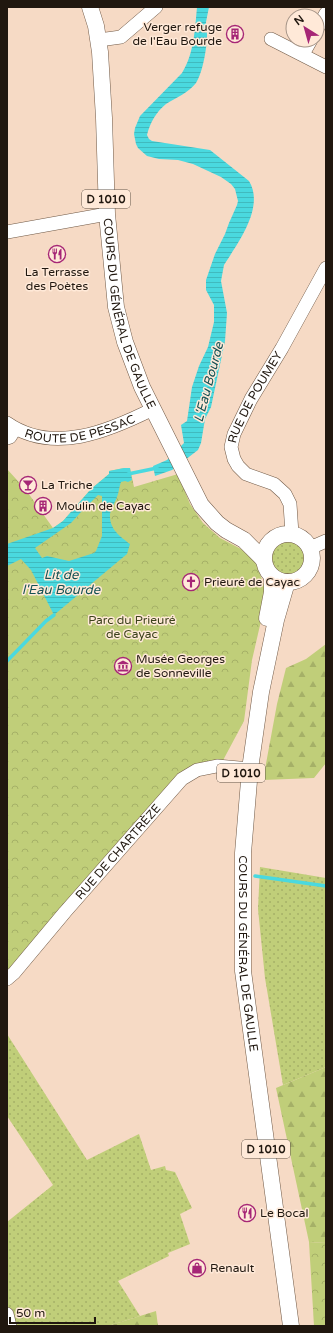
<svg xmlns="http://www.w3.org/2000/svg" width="333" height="1333" viewBox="0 0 333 1333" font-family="'Varela Round',sans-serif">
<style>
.grass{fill:url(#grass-dots)}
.forest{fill:url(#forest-firs)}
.park{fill:url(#park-crowns)}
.water{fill:url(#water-rules);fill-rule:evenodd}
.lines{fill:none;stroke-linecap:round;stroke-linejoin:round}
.stream{stroke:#4ad9df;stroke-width:3.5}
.minor-casing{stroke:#705946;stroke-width:14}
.major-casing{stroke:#705946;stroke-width:17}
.minor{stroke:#fff;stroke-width:13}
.major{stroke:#fff;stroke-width:16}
.labels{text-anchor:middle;stroke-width:3;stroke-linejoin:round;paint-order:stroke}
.shield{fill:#ffe9d8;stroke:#63564b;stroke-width:1}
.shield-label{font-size:11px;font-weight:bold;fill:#20170f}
.poi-label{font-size:12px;fill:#20170f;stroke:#ffe9d8;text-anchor:start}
.street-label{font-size:12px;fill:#20170f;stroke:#ffe9d8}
.park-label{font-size:12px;fill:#3c421b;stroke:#ffe9d8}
.water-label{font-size:13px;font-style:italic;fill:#145154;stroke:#ffe9d8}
</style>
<defs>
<pattern id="grass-dots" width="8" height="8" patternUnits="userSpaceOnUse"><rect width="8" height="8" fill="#c0ce79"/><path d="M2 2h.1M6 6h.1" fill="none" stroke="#a5b067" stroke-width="1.8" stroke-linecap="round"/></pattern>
<pattern id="forest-firs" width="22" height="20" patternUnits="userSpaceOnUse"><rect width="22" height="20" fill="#c0ce79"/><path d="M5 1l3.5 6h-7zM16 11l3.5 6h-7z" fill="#a5b067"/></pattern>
<pattern id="park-crowns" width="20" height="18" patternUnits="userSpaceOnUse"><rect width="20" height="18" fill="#c0ce79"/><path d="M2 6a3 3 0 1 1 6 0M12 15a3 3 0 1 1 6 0" fill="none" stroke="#a5b067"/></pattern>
<pattern id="water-rules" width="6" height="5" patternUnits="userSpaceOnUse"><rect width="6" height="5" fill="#4ad9df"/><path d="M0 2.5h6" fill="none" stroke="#40babe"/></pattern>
</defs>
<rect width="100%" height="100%" fill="#f6dac5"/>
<g class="grass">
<circle cx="288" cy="558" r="18"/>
<polygon points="260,867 326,878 326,1067 283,1085 265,978 258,909"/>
<polygon points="7,1034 87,1160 139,1134 151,1170 165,1166 166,1170 175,1172 192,1208 180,1214 190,1244 168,1253 169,1256 118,1281 140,1316 108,1326 7,1326 7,1222 53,1185 7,1116"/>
</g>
<g class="forest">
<polygon points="326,644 326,763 314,778 263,780 277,704 286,668 306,659"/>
<polygon points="326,1067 326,1243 309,1242 276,1088"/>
<polygon points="156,1311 158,1326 108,1326"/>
</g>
<g class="park">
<polygon points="124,468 130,468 134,487 178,474 190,504 203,523 220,538 241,549 256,562 267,595 252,660 244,721 220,766 197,770 7,979 7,469 26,490 53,528 63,521 91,489 109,474 109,471"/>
<polygon points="309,1242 326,1243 326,1326 314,1326"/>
</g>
<g class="water">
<path d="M 197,7 L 209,7 C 208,12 207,17 206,22 C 206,26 207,31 207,35 C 207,47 203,72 196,83 C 188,93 177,97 166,104 C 156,112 150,123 147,135 L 149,139 L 152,141 L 210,150 L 249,181 C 265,207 238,243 224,265 L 221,281 L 227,313 L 225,341 L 211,407 L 205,419 L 201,443 L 198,450 L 172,470 L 155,476 L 153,466 L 167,460 L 184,443 L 181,425 L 187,421 L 192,387 L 199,366 L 208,347 L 214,322 L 214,305 L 206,290 L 206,280 L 215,254 L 225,234 L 229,223 L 237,205 L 238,201 L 235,189 L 231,184 L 221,177 L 193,164 L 178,160 L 159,159 L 147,156 L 138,148 L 136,144 L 134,134 L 135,128 L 140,116 L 182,73 C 194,54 195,29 197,7 Z"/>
<path d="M 124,468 L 130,468 L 132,480 L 128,482 L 125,481 L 121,482 C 119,487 119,492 117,497 C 115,503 111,508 110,514 C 109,529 120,536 130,544 L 127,554 L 54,615 L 31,570 L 21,559 L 7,566 L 7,544 L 53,528 L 63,521 L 91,489 L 109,474 L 109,471 ZM 98,495 L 102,496 L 102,536 L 96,551 L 94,553 L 69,561 L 47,556 L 42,558 L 35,548 L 71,523 L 81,512 Z"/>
</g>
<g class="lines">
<g class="stream">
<polyline points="128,474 157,468"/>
<polyline points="7,661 46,621 54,615"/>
<polyline points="255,876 326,886"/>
</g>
<g class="minor-casing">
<g id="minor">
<polyline points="317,29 326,13"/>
<polyline points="271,39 326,67"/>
<polyline points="99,40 121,37 156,7"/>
<polyline points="303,54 311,40"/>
<polyline points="7,232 107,214"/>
<path id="s1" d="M 7,423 C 53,455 109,431 153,409"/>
<polyline points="7,438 10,437 15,429"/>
<path id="s2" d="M 292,534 L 290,504 L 285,494 L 274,484 L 246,474 L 238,466 L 234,459 L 231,447 L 234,434 L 251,399 L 282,348 L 326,268"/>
<polyline points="310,548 326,541"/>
<path id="s3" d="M 7,979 L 14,973 L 65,912 L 182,779 L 197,770 L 217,766 L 250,769"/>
<polyline points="7,1314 10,1326"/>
</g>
</g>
<g class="major-casing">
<g id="major">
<path id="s4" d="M 90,7 L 96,26 L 100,52 L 104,118 L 107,214 L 116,307 L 125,342 L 142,387 L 201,505 L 217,523 L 226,530 L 244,540 L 263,559"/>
<circle cx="288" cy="558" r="24"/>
<path id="s5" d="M 287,582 L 276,620 L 261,692 L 250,769 L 243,853 L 243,971 L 291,1326"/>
<polyline points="267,618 272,592 272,577"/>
</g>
</g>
<use href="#minor" class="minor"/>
<use href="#major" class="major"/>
</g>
<defs>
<g id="building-ring" transform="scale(0.9)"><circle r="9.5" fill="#ffe9d8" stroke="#a62676" stroke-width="1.5"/><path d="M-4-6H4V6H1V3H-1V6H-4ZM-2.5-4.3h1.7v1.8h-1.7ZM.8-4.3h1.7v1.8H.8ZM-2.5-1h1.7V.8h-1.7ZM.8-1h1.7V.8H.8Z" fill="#a62676"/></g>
<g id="restaurant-ring" transform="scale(0.9)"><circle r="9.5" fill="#ffe9d8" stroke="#a62676" stroke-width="1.5"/><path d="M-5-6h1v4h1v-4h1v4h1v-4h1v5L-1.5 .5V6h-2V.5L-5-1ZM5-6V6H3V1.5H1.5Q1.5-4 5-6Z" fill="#a62676"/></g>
<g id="bar-ring" transform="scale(0.9)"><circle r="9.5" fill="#ffe9d8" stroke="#a62676" stroke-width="1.5"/><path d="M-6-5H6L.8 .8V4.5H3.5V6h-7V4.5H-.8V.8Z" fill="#a62676"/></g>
<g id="church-ring" transform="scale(0.9)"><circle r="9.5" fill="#ffe9d8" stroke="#a62676" stroke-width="1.5"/><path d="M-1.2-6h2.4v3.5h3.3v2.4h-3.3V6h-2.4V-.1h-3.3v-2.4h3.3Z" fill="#a62676"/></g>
<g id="museum-ring" transform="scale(0.9)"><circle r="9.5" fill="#ffe9d8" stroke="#a62676" stroke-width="1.5"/><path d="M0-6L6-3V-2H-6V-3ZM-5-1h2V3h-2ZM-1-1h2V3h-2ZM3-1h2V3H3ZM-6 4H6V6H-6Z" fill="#a62676"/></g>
<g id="shop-ring" transform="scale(0.9)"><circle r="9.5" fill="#ffe9d8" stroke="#a62676" stroke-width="1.5"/><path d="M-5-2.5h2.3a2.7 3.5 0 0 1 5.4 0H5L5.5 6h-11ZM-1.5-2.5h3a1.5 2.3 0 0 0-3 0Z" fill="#a62676"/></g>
</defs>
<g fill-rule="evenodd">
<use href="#building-ring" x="235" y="34"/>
<use href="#restaurant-ring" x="57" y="254"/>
<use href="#bar-ring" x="28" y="485"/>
<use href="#building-ring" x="43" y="506"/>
<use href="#church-ring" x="191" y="582"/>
<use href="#museum-ring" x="123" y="666"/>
<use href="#restaurant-ring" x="247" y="1213"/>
<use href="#shop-ring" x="197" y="1268"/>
</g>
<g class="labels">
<g class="shield">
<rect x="82" y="190" width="48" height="18" rx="3"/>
<rect x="217" y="764" width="48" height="18" rx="3"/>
<rect x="242" y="1140" width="48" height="18" rx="3"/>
</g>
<g class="shield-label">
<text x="106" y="203">D 1010</text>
<text x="241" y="777">D 1010</text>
<text x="266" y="1153">D 1010</text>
</g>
<g class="poi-label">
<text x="222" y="31" text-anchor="end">Verger refuge<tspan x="222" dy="14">de l'Eau Bourde</tspan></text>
<text x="57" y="276" text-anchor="middle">La Terrasse<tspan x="57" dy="14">des Poètes</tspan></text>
<text x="41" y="489">La Triche</text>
<text x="56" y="510">Moulin de Cayac</text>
<text x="204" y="586">Prieuré de Cayac</text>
<text x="136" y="663">Musée Georges<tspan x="136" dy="14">de Sonneville</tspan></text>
<text x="260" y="1217">Le Bocal</text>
<text x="210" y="1272">Renault</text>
</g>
<g class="street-label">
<text dy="4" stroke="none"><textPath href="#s4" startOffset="311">COURS DU GÉNÉRAL DE GAULLE</textPath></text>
<text dy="4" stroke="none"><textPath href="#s2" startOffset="173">RUE DE POUMEY</textPath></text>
<text dy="4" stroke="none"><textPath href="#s1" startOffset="77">ROUTE DE PESSAC</textPath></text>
<text dy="4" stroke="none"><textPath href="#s3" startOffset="169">RUE DE CHARTRÈZE</textPath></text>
<text dy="4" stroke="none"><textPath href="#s5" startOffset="376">COURS DU GÉNÉRAL DE GAULLE</textPath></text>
</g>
<g class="park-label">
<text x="132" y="624">Parc du Prieuré<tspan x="132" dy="14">de Cayac</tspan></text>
</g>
<g class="water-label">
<text transform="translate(208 382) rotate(-75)" y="5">L'Eau Bourde</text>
<text x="61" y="579">Lit de<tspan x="61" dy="15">l'Eau Bourde</tspan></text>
</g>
</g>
<rect width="333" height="1333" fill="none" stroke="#20170f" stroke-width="16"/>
<g transform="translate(305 28) rotate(323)"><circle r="19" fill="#ffe9d8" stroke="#a69588"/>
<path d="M0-3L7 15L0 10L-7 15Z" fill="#a62676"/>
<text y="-6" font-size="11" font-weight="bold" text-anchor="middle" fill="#20170f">N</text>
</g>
<path d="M10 1317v6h85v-6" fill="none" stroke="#20170f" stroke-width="2"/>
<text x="16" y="1317" font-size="12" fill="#20170f" stroke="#ffe9d8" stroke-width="3" paint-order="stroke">50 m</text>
</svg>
